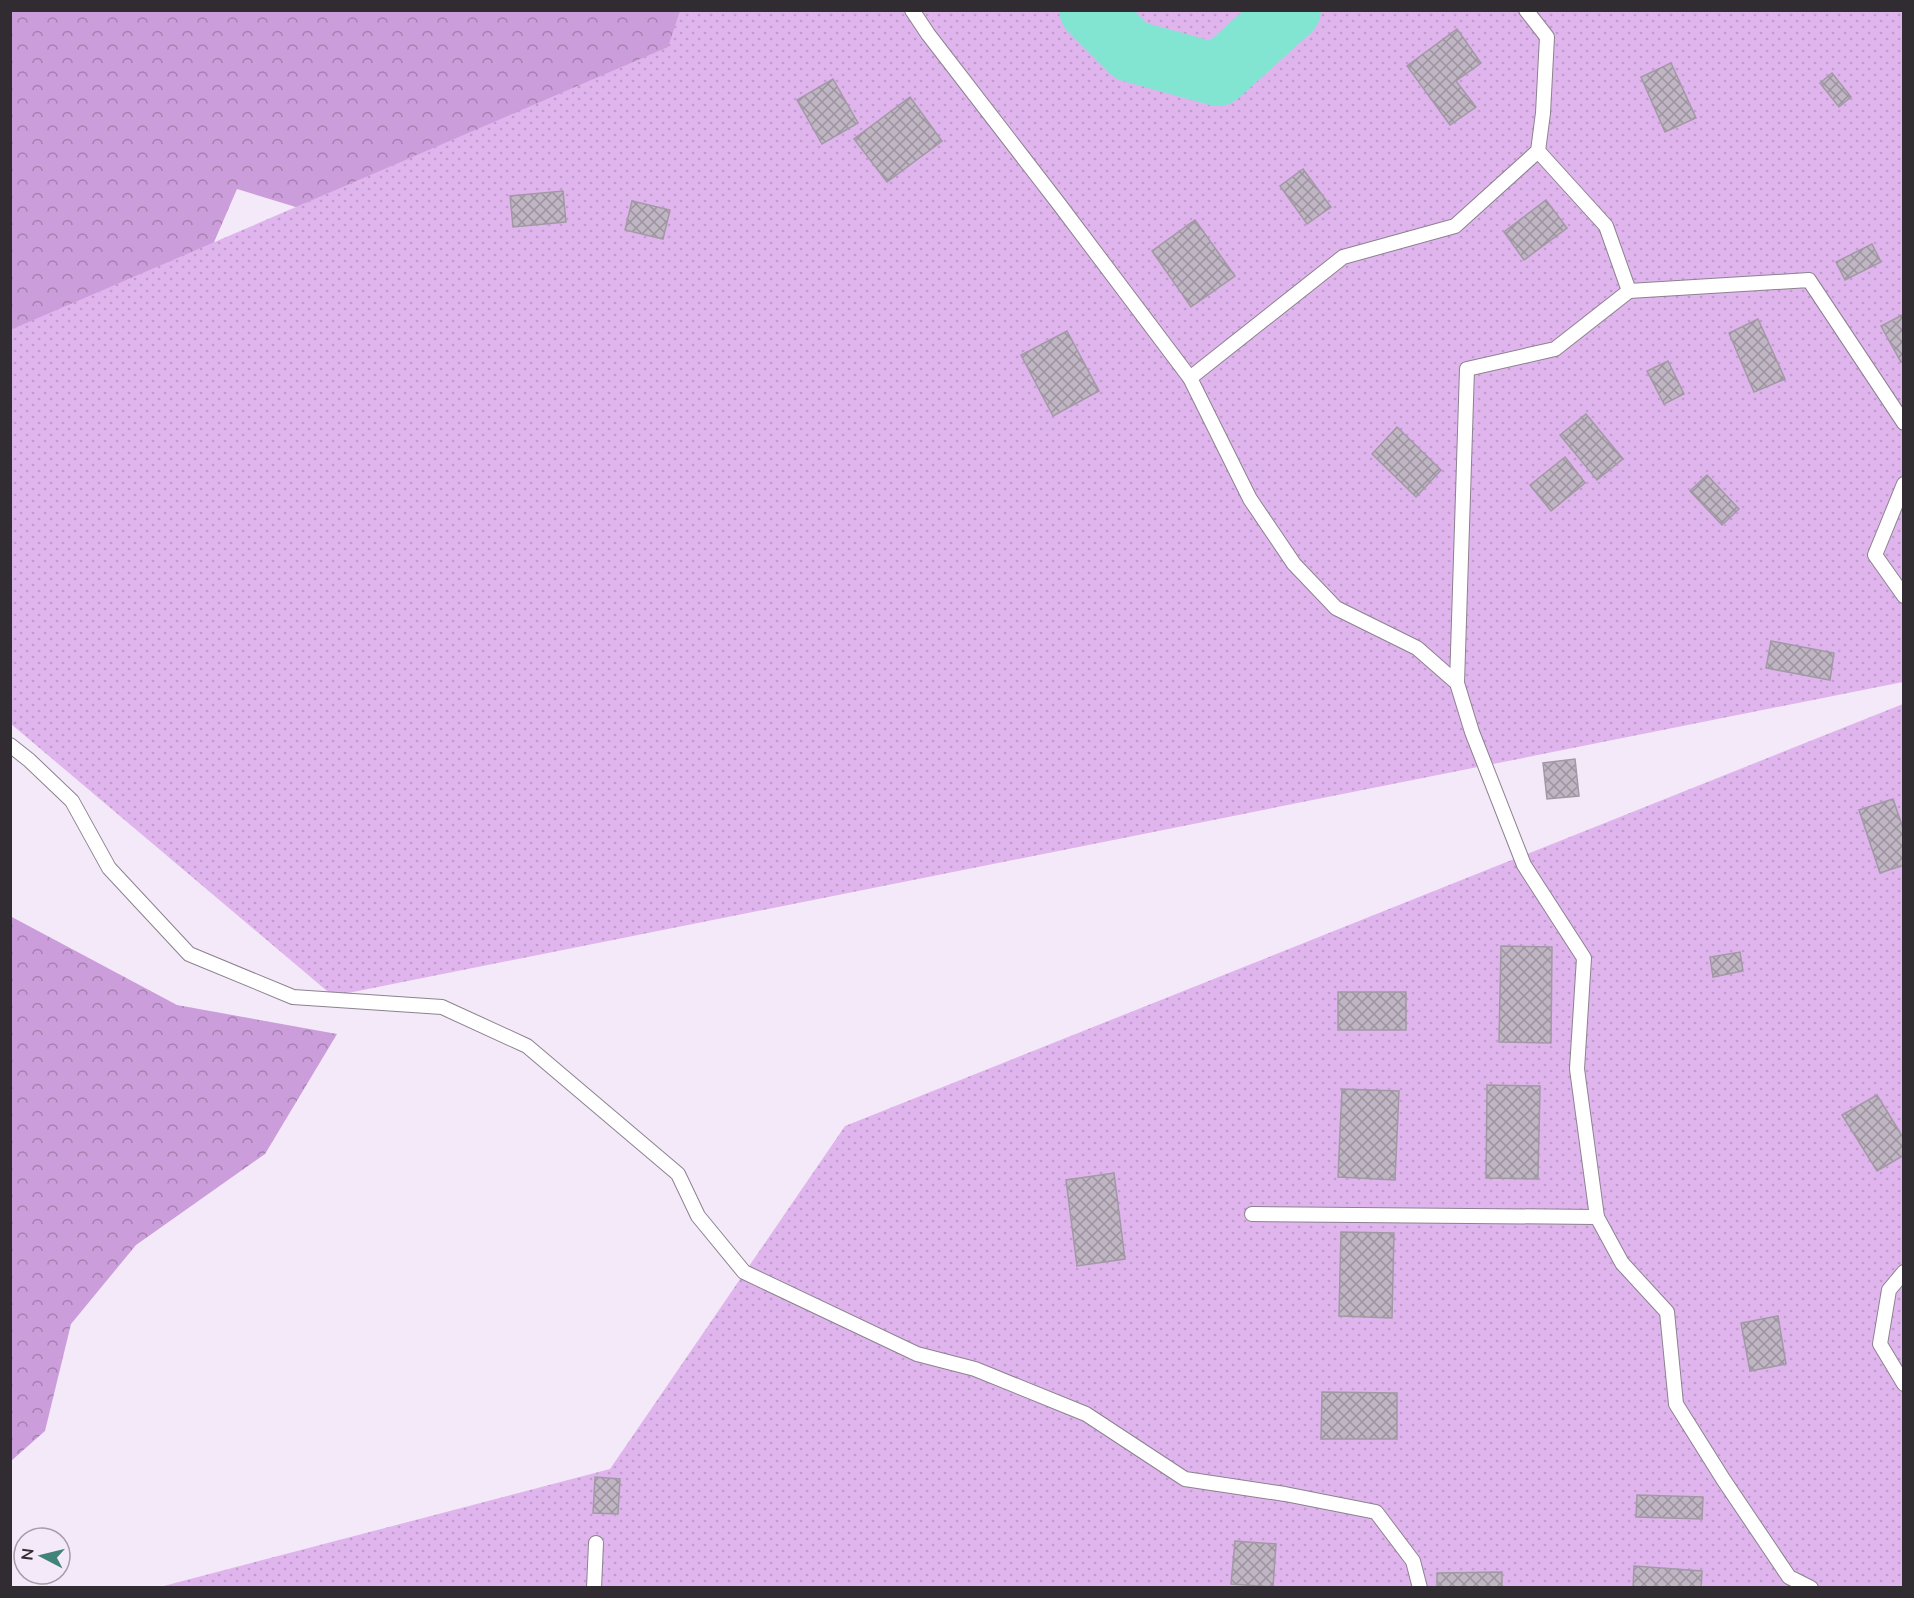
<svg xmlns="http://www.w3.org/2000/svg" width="1914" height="1598" viewBox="0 0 1914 1598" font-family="Mulish,sans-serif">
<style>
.forest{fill:url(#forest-crowns)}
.park{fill:url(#park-dots)}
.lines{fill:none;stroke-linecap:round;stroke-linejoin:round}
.river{stroke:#82e5d1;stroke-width:62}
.building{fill:url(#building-cross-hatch);stroke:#a399a6;stroke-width:1.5}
.service-casing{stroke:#8c828f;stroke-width:16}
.service{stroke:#fff;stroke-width:14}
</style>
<defs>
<pattern id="forest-crowns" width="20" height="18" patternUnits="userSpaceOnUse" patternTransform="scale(1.5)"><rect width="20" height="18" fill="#cb9dda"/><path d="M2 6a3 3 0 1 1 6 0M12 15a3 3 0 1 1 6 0" fill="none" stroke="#a580b1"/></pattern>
<pattern id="park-dots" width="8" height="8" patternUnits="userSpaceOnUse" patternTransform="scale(1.5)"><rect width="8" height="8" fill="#e0b5ee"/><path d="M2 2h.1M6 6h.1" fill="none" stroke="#c09ccd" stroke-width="1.8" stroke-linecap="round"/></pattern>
<pattern id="building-cross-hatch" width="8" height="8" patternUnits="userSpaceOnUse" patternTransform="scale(1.5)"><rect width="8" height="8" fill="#bfb5c3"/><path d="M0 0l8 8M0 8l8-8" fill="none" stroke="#9c939f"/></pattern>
</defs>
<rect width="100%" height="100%" fill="#f4e9f8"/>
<g class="forest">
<polygon points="10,11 716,11 757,114 371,230 237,189 135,425 11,452"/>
<polygon points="10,916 177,1005 337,1034 265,1154 136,1245 71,1324 45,1431 11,1461"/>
</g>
<g class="park">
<polygon points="680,11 1903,11 1903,682 333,996 11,724 10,330 668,47"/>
<polygon points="1903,704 1903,1587 156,1588 610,1469 845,1126"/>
</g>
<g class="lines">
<polyline class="river" points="1090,10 1131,51 1218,75 1290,10"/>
</g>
<g class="building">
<polygon points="1457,29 1481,63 1456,81 1476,107 1450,125 1407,66"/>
<polygon points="1671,63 1696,118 1665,132 1641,77"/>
<polygon points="1832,73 1851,97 1839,107 1820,83"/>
<polygon points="833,79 858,123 822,144 797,100"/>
<polygon points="910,97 942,141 887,182 854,139"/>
<polygon points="1303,169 1331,207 1307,224 1280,186"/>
<polygon points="563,191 566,222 513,227 510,196"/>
<polygon points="1546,200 1567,228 1524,260 1504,232"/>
<polygon points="632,201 670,210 663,239 625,230"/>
<polygon points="1195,220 1235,276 1191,307 1152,251"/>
<polygon points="1872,244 1881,262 1845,280 1836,262"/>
<polygon points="1904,314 1904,361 1901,362 1881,326"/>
<polygon points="1758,319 1785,379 1754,392 1729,333"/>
<polygon points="1067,331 1099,391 1053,416 1021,355"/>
<polygon points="1668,361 1684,394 1664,404 1647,371"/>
<polygon points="1586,414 1623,459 1597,480 1560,435"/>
<polygon points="1397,427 1441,470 1416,497 1372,454"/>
<polygon points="1565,457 1585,483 1551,511 1530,485"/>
<polygon points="1707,475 1739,509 1722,525 1690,491"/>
<polygon points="1771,641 1834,653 1830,680 1766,668"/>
<polygon points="1575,759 1579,796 1547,799 1543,763"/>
<polygon points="1893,799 1904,831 1904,865 1880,873 1859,810"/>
<polygon points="1501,946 1552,947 1551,1043 1499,1042"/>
<polygon points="1740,952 1743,971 1713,977 1710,957"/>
<rect x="1338" y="992" width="68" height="38"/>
<polygon points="1487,1085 1540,1086 1538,1179 1486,1178"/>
<polygon points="1342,1089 1399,1091 1395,1180 1338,1177"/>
<polygon points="1877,1095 1904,1139 1904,1155 1877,1171 1842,1115"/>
<polygon points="1114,1173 1125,1259 1077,1266 1066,1180"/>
<polygon points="1341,1232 1394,1233 1392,1318 1339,1316"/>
<polygon points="1778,1316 1786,1364 1750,1371 1741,1323"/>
<polygon points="1322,1392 1397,1393 1397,1439 1321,1439"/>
<polygon points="595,1477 620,1479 618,1514 593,1513"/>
<polygon points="1637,1495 1703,1497 1702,1519 1636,1517"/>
<polygon points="1235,1541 1276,1544 1273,1587 1231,1584"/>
<polygon points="1634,1566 1702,1571 1701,1588 1633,1588"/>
<polygon points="1502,1572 1502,1588 1437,1588 1437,1573"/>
</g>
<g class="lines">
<g class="service-casing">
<g id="service">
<polyline points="912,10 928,34 1059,204 1190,378 1250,499 1294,564 1336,608 1417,648 1457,683 1472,732 1524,865 1584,958 1577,1069 1597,1217 1622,1263 1667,1312 1676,1404 1723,1479 1789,1577 1811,1588"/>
<polyline points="1538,151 1606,226 1629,291 1809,280 1904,423"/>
<polyline points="1190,378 1343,257 1455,226 1538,151 1543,113 1547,37 1526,10"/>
<polyline points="1904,484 1875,555 1904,596"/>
<polyline points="1457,683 1467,369 1555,349 1629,291"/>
<polyline points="10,745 29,760 72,801 109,868 189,954 293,997 442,1007 527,1046 678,1174 698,1216 744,1272 917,1354 975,1369 1086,1414 1185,1479 1285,1494 1376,1512 1413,1561 1420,1588"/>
<polyline points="1252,1214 1597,1217"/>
<polyline points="1904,1272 1889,1290 1880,1344 1904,1384"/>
<polyline points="594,1588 596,1543"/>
</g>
</g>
<use href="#service" class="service"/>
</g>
<rect width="1914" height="1598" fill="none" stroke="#302c31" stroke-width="24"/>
<g transform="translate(42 1556) rotate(277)"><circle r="28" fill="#f4e9f8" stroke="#a69da8" stroke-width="1.5"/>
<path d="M0-4.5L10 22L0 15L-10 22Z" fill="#418477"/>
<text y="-9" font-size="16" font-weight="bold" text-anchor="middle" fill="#302c31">N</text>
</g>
</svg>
